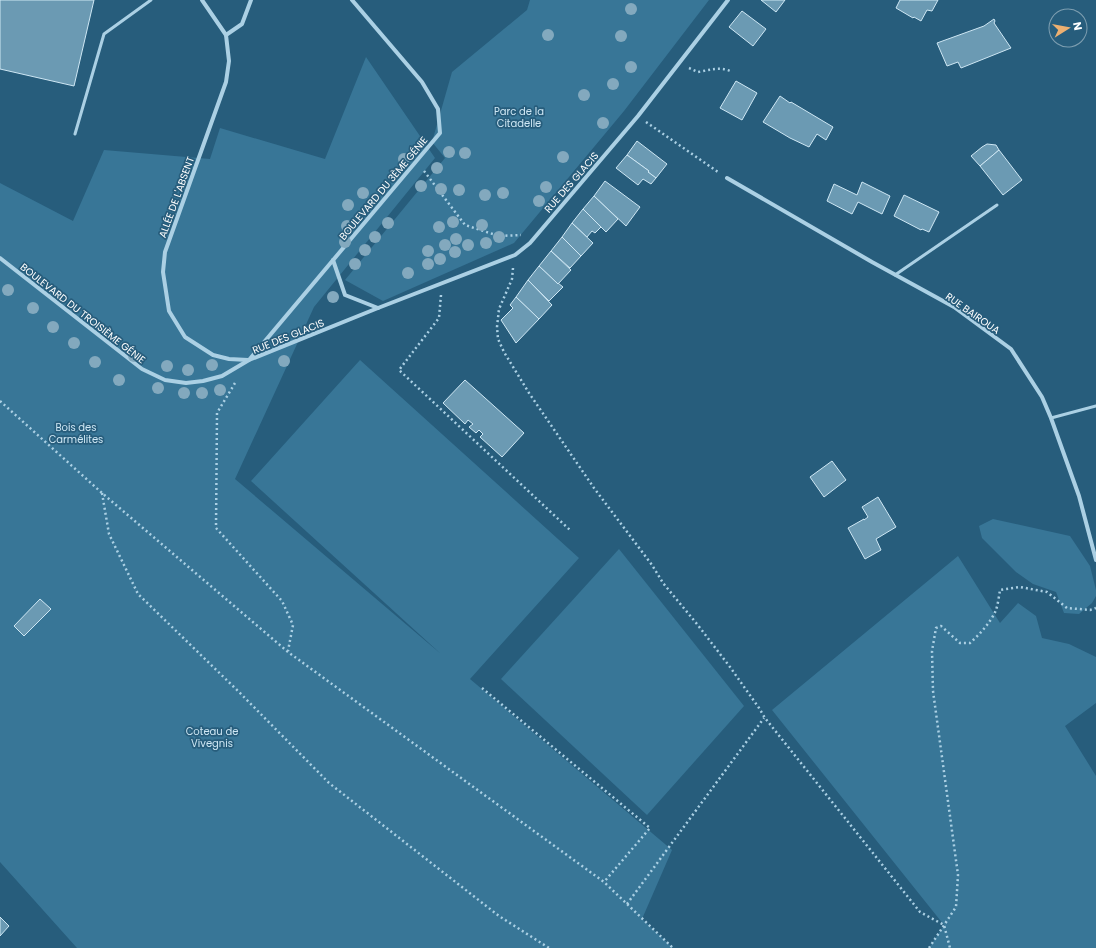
<svg xmlns="http://www.w3.org/2000/svg" width="1096" height="948" viewBox="0 0 1096 948" font-family="Poppins,sans-serif">
<style>
.green{fill:#387697}
.building{fill:#6b9ab3;stroke:#cee7f4}
.lines{fill:none;stroke-linecap:round;stroke-linejoin:round}
.path{stroke:#abd0e4;stroke-width:2.5;stroke-dasharray:2 3;stroke-linecap:butt}
.lane{stroke:#abd0e4;stroke-width:3}
.street{stroke:#abd0e4;stroke-width:4}
.tree{fill:#83a9be}
.labels{text-anchor:middle;stroke-width:3.5;stroke-linejoin:round;paint-order:stroke}
.park-label{font-size:10px;fill:#cee7f4;stroke:#275d7c}
.street-label{font-size:10px;fill:#fff;stroke:#275d7c}
</style>
<rect width="100%" height="100%" fill="#275d7c"/>
<g class="green">
<polygon points="530,0 709,0 624,111 514,243 383,301 345,280 445,158 432,142 452,72 527,10"/>
<polygon points="366,57 435,158 314,307 235,479 441,654 251,481 360,360 579,558 470,679 672,850 642,919 673,948 77,948 0,862 0,183 73,221 104,150 210,159 220,128 325,159"/>
<polygon points="993,519 1070,536 1090,566 1096,590 1096,596 1092,603 1079,614 1064,613 1056,592 1033,584 1016,572 982,538 979,526"/>
<polygon points="619,549 744,706 647,815 501,679"/>
<polygon points="958,556 1000,623 1018,603 1036,616 1042,638 1069,644 1096,657 1096,703 1065,726 1096,776 1096,948 929,948 944,925 772,710"/>
</g>
<g class="building">
<polygon points="0,0 94,0 74,86 0,69"/>
<polygon points="761,0 785,0 776,12"/>
<polygon points="900,0 938,0 932,11 927,10 921,21 914,17 913,18 896,8"/>
<polygon points="742,11 766,29 753,46 729,27"/>
<polygon points="994,19 995,21 994,23 1011,48 961,68 958,62 947,66 937,43 984,26"/>
<polygon points="736,81 757,93 742,120 720,108"/>
<polygon points="780,96 790,103 791,102 833,127 826,140 817,134 809,147 790,138 763,122"/>
<polygon points="637,141 667,164 656,178 648,172 649,171 627,155"/>
<polygon points="987,144 996,145 999,150 980,166 971,156 982,147"/>
<polygon points="999,150 1022,180 1003,195 980,166"/>
<polygon points="627,155 649,171 648,172 656,178 651,184 643,179 638,185 616,168"/>
<polygon points="605,181 640,207 626,226 594,196"/>
<polygon points="862,182 890,196 882,214 858,202 852,214 827,201 834,184 857,195"/>
<polygon points="904,195 939,212 929,232 922,229 921,230 894,216"/>
<polygon points="594,196 618,219 606,232 583,209"/>
<polygon points="583,209 601,227 595,233 592,231 587,237 572,223"/>
<polygon points="572,223 593,243 581,256 562,237"/>
<polygon points="562,237 581,256 570,268 551,251"/>
<polygon points="551,251 571,270 558,284 539,266"/>
<polygon points="539,266 558,284 558,283 563,287 549,301 528,280"/>
<polygon points="528,280 552,305 539,319 516,297"/>
<polygon points="516,297 539,319 516,343 501,320 513,308 510,305"/>
<polygon points="465,380 524,433 502,457 480,437 483,434 479,430 476,433 469,427 473,424 468,420 465,424 443,403"/>
<polygon points="832,461 846,480 824,497 810,477"/>
<polygon points="878,497 896,527 876,539 881,550 865,559 848,528 864,519 864,520 868,517 862,507"/>
<polygon points="40,599 51,609 24,636 14,626"/>
<polygon points="0,917 9,926 0,936"/>
</g>
<g class="lines">
<g class="path">
<path d="M 689,68 L 698,72 C 710,70 721,66 732,72"/>
<polyline points="646,122 718,172"/>
<polyline points="424,171 465,225 499,236 521,235"/>
<polyline points="513,268 512,279 499,309 497,327 498,339 504,352 529,393 594,488 652,565 663,583 697,624 730,667 759,708 765,718 920,912 944,925 950,948"/>
<polyline points="441,295 439,318 399,370 571,531"/>
<polyline points="235,383 217,413 216,528 282,601 293,625 288,651"/>
<polyline points="0,401 102,493 288,652 604,882 673,948"/>
<polyline points="102,493 109,534 138,594 238,691 329,783 499,916 549,948"/>
<polyline points="482,688 650,828 604,882"/>
<polyline points="627,904 764,718"/>
<path d="M 929,948 L 956,907 L 958,875 L 933,691 L 932,651 L 936,628 L 941,626 L 960,643 L 970,643 C 980,634 991,622 996,610 C 998,604 999,596 1000,590 L 1020,587 L 1047,592 L 1067,608 L 1090,610 L 1096,608"/>
</g>
<g class="lane">
<polyline points="75,134 104,34 151,0"/>
<polyline points="895,275 997,205"/>
<polyline points="1051,418 1096,406"/>
</g>
<g class="street">
<polyline points="202,0 226,35 229,61 226,82 165,252 163,272 169,311 185,337 213,355 229,359 248,360"/>
<polyline points="226,35 242,24 251,0"/>
<polyline points="727,178 872,262 954,307 1011,349 1042,397 1051,418 1079,496 1096,560"/>
<polyline points="0,258 142,369 165,380 186,383 203,381 222,376 249,360 378,308 515,255 530,243 638,116 728,0"/>
<polyline points="333,260 345,295 378,308"/>
<polyline points="249,360 440,133 438,109 422,82 352,0"/>
</g>
</g>
<g class="tree">
<circle cx="631" cy="9" r="6"/>
<circle cx="548" cy="35" r="6"/>
<circle cx="621" cy="36" r="6"/>
<circle cx="631" cy="67" r="6"/>
<circle cx="613" cy="84" r="6"/>
<circle cx="584" cy="95" r="6"/>
<circle cx="603" cy="123" r="6"/>
<circle cx="449" cy="152" r="6"/>
<circle cx="465" cy="153" r="6"/>
<circle cx="563" cy="157" r="6"/>
<circle cx="404" cy="159" r="6"/>
<circle cx="437" cy="168" r="6"/>
<circle cx="421" cy="186" r="6"/>
<circle cx="546" cy="187" r="6"/>
<circle cx="441" cy="189" r="6"/>
<circle cx="459" cy="190" r="6"/>
<circle cx="363" cy="193" r="6"/>
<circle cx="503" cy="193" r="6"/>
<circle cx="485" cy="195" r="6"/>
<circle cx="539" cy="201" r="6"/>
<circle cx="348" cy="205" r="6"/>
<circle cx="453" cy="222" r="6"/>
<circle cx="388" cy="223" r="6"/>
<circle cx="482" cy="225" r="6"/>
<circle cx="347" cy="226" r="6"/>
<circle cx="439" cy="227" r="6"/>
<circle cx="375" cy="237" r="6"/>
<circle cx="499" cy="237" r="6"/>
<circle cx="456" cy="239" r="6"/>
<circle cx="345" cy="242" r="6"/>
<circle cx="486" cy="243" r="6"/>
<circle cx="445" cy="245" r="6"/>
<circle cx="468" cy="245" r="6"/>
<circle cx="365" cy="250" r="6"/>
<circle cx="428" cy="251" r="6"/>
<circle cx="455" cy="252" r="6"/>
<circle cx="440" cy="259" r="6"/>
<circle cx="355" cy="264" r="6"/>
<circle cx="428" cy="264" r="6"/>
<circle cx="408" cy="273" r="6"/>
<circle cx="8" cy="290" r="6"/>
<circle cx="333" cy="297" r="6"/>
<circle cx="33" cy="308" r="6"/>
<circle cx="53" cy="327" r="6"/>
<circle cx="74" cy="343" r="6"/>
<circle cx="134" cy="356" r="6"/>
<circle cx="284" cy="361" r="6"/>
<circle cx="95" cy="362" r="6"/>
<circle cx="212" cy="365" r="6"/>
<circle cx="167" cy="366" r="6"/>
<circle cx="188" cy="370" r="6"/>
<circle cx="119" cy="380" r="6"/>
<circle cx="158" cy="388" r="6"/>
<circle cx="220" cy="390" r="6"/>
<circle cx="184" cy="393" r="6"/>
<circle cx="202" cy="393" r="6"/>
</g>
<g class="labels">
<g class="park-label">
<text x="519" y="115">Parc de la<tspan x="519" dy="12">Citadelle</tspan></text>
<text x="76" y="431">Bois des<tspan x="76" dy="12">Carmélites</tspan></text>
<text x="212" y="735">Coteau de<tspan x="212" dy="12">Vivegnis</tspan></text>
</g>
<g class="street-label">
<text transform="translate(571 182) rotate(-49)" y="4">RUE DES GLACIS</text>
<text transform="translate(383 188) rotate(-50)" y="4">BOULEVARD DU 3ÈME GÉNIE</text>
<text transform="translate(176 197) rotate(-70)" y="4">ALLÉE DE L'ABSENT</text>
<text transform="translate(83 313) rotate(38)" y="4">BOULEVARD DU TROISIÈME GÉNIE</text>
<text transform="translate(973 313) rotate(35)" y="4">RUE BAIROUA</text>
<text transform="translate(288 336) rotate(-22)" y="4">RUE DES GLACIS</text>
</g>
</g>
<g transform="translate(1068 28) rotate(79)"><circle r="19" fill="#275d7c" stroke="#7d9eb0"/>
<path d="M0-3L7 15L0 10L-7 15Z" fill="#ecb071"/>
<text y="-6" font-size="11" font-weight="bold" text-anchor="middle" fill="#ffffff">N</text>
</g>
</svg>
